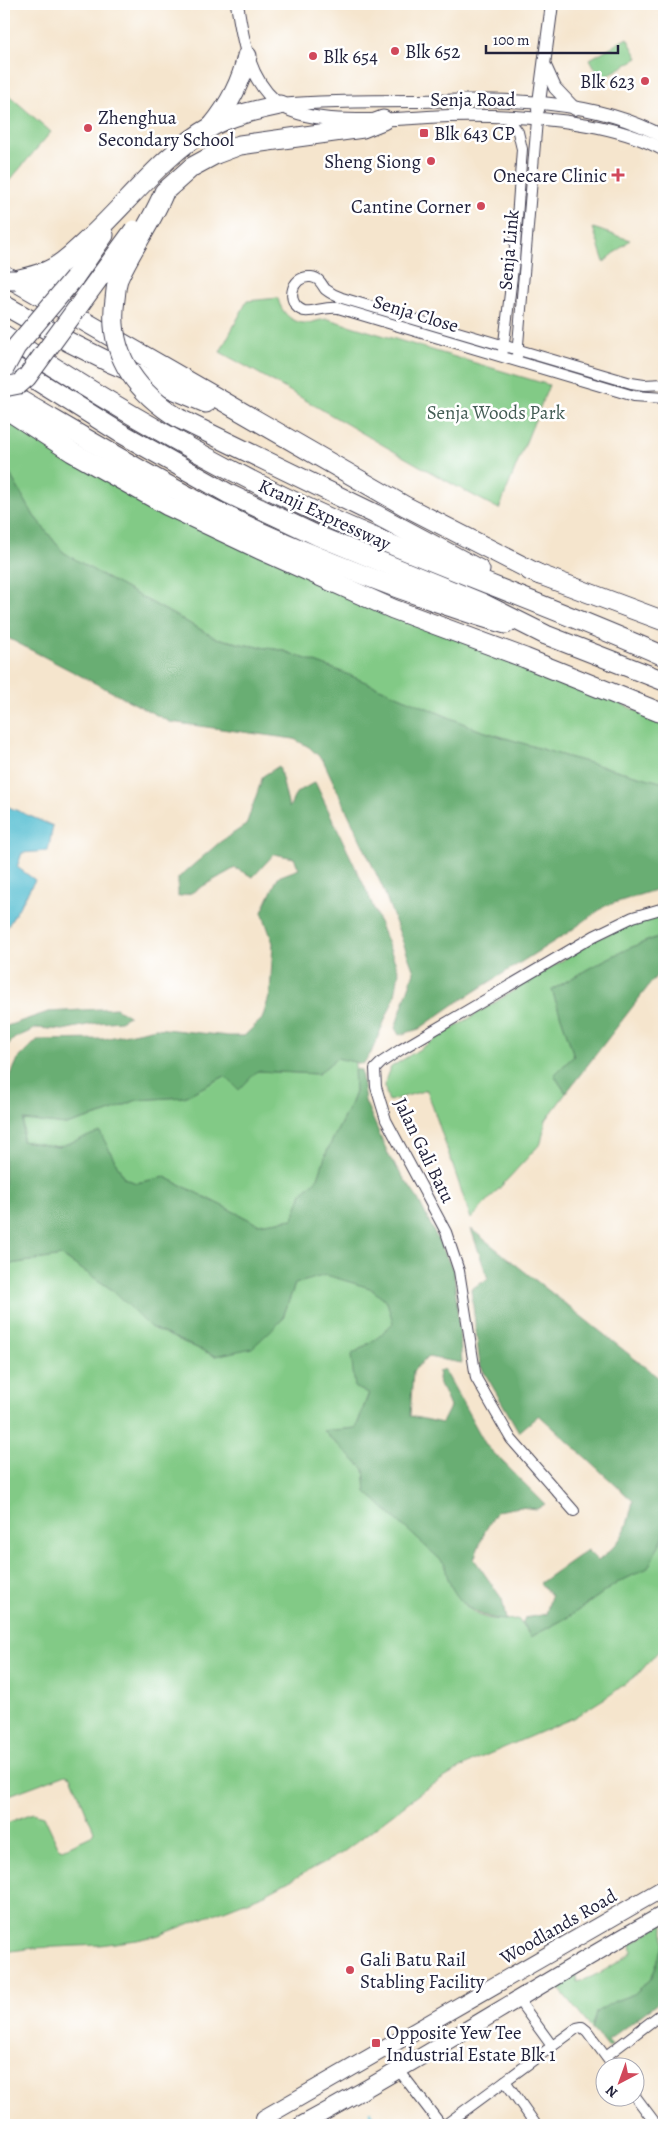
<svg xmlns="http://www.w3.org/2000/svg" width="668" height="2129" viewBox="0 0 668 2129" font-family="Alegreya,serif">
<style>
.green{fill:#82ca86;stroke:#527660}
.forest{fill:#69ae73;stroke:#466857}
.water{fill:#54bed1;stroke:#3b7086}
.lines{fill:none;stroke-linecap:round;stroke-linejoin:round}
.stream{stroke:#54bed1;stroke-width:2.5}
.minor-casing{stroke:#423f51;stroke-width:12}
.tertiary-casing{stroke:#423f51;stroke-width:14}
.primary-casing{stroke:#423f51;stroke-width:18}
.motorway-casing{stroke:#423f51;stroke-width:21}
.minor{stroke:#fff;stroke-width:10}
.tertiary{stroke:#fff;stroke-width:12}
.primary{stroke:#fff;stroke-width:16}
.motorway{stroke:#fff;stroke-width:19}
.motorway-bridge-casing{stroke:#423f51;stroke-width:21;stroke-linecap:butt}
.motorway-bridge{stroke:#fff;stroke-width:19}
.poi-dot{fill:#d1495b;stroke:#fff;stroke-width:2}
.labels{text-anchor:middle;stroke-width:5;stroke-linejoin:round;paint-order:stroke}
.poi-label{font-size:19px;fill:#22223b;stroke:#fff;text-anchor:start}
.street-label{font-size:19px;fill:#22223b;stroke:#fff}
.park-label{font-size:19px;fill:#445d55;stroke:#fff}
</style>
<rect width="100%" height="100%" fill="#fff"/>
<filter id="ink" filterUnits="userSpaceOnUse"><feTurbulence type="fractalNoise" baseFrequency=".02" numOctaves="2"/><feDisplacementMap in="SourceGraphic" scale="10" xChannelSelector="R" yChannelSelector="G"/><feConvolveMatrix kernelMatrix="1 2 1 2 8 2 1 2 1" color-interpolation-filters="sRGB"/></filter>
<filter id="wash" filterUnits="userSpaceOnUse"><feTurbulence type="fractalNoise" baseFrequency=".0096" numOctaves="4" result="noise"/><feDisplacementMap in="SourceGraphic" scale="20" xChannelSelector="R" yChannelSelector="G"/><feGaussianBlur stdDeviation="1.12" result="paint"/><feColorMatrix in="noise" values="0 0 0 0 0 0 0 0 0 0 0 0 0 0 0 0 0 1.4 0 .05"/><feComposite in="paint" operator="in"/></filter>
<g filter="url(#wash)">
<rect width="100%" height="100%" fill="#f5e5cd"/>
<g class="green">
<polygon points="627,38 638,58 601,79 590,59"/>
<polygon points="4,91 51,132 4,187"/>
<polygon points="593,228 630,240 604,262"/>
<path d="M 278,298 C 281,313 293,324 308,323 C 315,322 321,319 328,319 L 549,385 L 499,509 C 404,460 314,403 220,352 L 247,301 Z"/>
<polygon points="4,418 66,457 664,723 664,783 568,757 479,730 337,670 281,650 246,645 216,638 103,576 63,552 34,516 4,464"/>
<path d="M 664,913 L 664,935 C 624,948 588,968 552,990 L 574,1056 L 554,1075 L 566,1093 L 546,1120 L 541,1143 L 471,1219 L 427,1090 L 389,1101 C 383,1087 384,1080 391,1067 L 595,940 L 635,922 Z"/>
<polygon points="337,1058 355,1062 355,1092 350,1105 327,1151 318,1178 302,1193 294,1219 258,1224 165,1177 136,1183 124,1178 100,1133 58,1147 22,1141 24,1120 66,1125 106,1113 137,1100 184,1097 225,1076 257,1071 318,1074"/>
<path d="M 62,1256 L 114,1291 L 150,1327 L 215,1356 L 230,1352 L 282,1320 L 295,1284 L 326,1274 L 370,1288 L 387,1302 L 394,1323 L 377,1338 L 351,1355 L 369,1392 L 356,1428 L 323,1431 L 364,1469 L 367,1492 L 446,1564 C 447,1584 460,1605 479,1615 C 490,1621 505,1620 518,1619 L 531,1637 L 570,1616 L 617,1583 L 647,1568 L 664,1535 L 664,1645 L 639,1673 L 610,1695 L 573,1718 L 473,1761 L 449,1775 L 424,1790 L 342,1853 L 265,1894 L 160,1935 L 137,1940 L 100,1945 L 34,1948 L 4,1952 L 4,1824 L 33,1813 L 44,1816 L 58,1846 L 63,1849 L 91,1836 L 94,1831 L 71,1776 L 66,1774 L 4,1797 L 4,1265 Z"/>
<path d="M 664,1923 L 664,1944 L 651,1979 L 634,1994 L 615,2001 L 594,2018 L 592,2029 L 556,1985 L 576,1976 L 577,1982 C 596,1977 616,1964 632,1952 L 631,1944 Z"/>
</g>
<g class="forest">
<polygon points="4,464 34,516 63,552 103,576 216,638 246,645 281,650 337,670 479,730 568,757 664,783 664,887 605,906 569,932 453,1005 419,1029 399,1035 395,1028 414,972 382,886 323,760 309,747 294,739 170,722 4,636"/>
<path d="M 279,766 L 289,808 L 296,793 L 315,782 L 368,894 L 399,972 L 395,996 L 371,1053 L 363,1064 L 337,1058 L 318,1074 L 257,1071 L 239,1090 L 225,1076 L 184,1097 L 137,1100 L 106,1113 L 66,1125 L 24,1120 L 22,1141 L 58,1147 L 100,1132 L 124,1178 L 136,1183 L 165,1177 L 258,1224 L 293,1219 L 302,1193 L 318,1178 L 327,1151 L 350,1105 L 355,1092 L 354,1069 L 361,1070 L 365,1101 L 390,1158 L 418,1199 L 454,1272 L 462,1363 L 428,1357 L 413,1371 L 410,1416 L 442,1423 L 450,1407 L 438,1379 L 439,1371 L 444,1369 L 486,1445 L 545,1504 L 537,1509 L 520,1507 L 497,1511 L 485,1531 L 474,1559 L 502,1599 L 506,1620 C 474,1618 448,1598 445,1564 L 366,1492 L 364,1469 L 323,1431 L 356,1428 L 369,1393 L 355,1388 L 351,1355 L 377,1338 L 393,1323 L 387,1302 L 370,1288 L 326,1275 L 295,1284 L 282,1320 L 252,1348 L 215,1356 L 150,1327 L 114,1291 L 62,1256 L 4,1265 L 4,1088 L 6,1086 L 18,1059 L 37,1040 L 104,1039 L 156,1028 L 228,1036 L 244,1036 L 262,1019 L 270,994 L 273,943 L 262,912 L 278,877 L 299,869 L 294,858 L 274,854 L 253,877 L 235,868 L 191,893 L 178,897 L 178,878 L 220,842 L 246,825 L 263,776 Z"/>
<path d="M 664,935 L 664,966 L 566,1093 L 554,1075 L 574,1056 L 552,990 C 588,968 624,948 664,935 Z"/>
<polygon points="116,1008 129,1016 120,1021 97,1023 63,1030 37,1028 15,1038 4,1049 4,1027 48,1012"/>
<path d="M 471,1229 L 664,1382 L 664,1535 L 648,1568 L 617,1583 L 570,1616 L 531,1637 L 522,1623 L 525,1618 L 546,1614 L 551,1596 L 540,1583 L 587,1550 L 598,1561 C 623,1540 626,1533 633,1501 L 539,1415 L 519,1432 L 480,1365 L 471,1289 L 488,1279 Z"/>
<polygon points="664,1944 664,1998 608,2040 612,2046 607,2047 592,2029 596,2012 615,2001 634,1994 651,1979"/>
</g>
<polygon class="water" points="4,805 53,826 48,851 22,853 17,867 35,880 4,933"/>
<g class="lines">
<polyline class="stream" points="370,2111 380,2125"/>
</g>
</g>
<g filter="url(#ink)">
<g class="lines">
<g class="minor-casing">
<g id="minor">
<polyline points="503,351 514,260 522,149 518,132 507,117"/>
<polyline points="517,356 537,120"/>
<path d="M 664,384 L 644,385 L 631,383 L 342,298 C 336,296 330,293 325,289 C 321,283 319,278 311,277 C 290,275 285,305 304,311 C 312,313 326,306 338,308 L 634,396 L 664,398"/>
<polyline points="574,1511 511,1439 476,1378 459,1271 446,1232 386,1120 376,1087 375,1069 382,1062 400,1050 594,936 633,917 664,908"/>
<polyline points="517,1998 552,2046"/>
<polyline points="606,2056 664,2012"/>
<polyline points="398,2069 441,2125"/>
<polyline points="505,2081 536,2125"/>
<polyline points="635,2096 653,2120"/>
<polyline points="445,2125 577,2028 582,2027 587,2031 613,2066"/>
</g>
</g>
<g class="tertiary-casing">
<g id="tertiary">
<path d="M 237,4 C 243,38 247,76 275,101 C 309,131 404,117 449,116 C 513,115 608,118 664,150"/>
<polyline points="545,66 555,88 575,109"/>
<path d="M 280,105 C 325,101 371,101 416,101 C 498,100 590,96 664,137"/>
<polyline points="538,110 552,4"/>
</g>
</g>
<g class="primary-casing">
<g id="primary">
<polyline points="264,2118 664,1888"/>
<path d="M 301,2125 C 424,2059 541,1982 664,1914"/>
</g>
</g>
<g class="motorway-casing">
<g id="motorway">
<path d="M 212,126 C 230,104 241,83 247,56"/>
<polyline points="164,192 192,167 216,154 240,145 363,128 383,120"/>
<polyline points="4,275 405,506 540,575"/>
<path d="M 16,280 C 27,277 39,275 49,270 C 63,264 74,252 85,242 C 125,206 164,153 211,127 C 232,115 257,110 280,105"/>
<polyline points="23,281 58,285 74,278 104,235"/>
<polyline points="4,305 69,342 111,363 206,403"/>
<path d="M 4,335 C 110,405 220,469 336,521 C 444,569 556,608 664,656"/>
<polyline points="4,360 119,432 229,494 318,536 482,603 546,635 664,681"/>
<path d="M 4,387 L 13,396 C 99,446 185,499 276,539 C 315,556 355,572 395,587 C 432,600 468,614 506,624"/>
<polyline points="4,408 72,452 168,506 261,550 393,609 525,658 664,714"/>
<polyline points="180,419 375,514 480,570"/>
<polyline points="530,571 664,621"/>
</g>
</g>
<use href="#minor" class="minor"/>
<use href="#tertiary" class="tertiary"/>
<use href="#primary" class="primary"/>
<use href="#motorway" class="motorway"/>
<g class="motorway-bridge-casing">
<g id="motorway-bridge">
<path d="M 164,192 C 152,222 132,248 119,277 C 116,283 116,292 115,299 C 107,354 136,392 180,419"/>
<polyline points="4,280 16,280"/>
<polyline points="4,369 16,347 74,278"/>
<polyline points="4,387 19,384 27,377 134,230"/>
</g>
</g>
<use href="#motorway-bridge" class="motorway-bridge"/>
</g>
</g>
<g class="poi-dot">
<circle cx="395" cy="51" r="5"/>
<circle cx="313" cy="56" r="5"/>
<circle cx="645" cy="81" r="5"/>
<circle cx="88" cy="128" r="5"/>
<rect x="419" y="128" width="10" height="10" rx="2.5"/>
<circle cx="431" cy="161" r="5"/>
<path d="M615.5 167.5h5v5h5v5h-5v5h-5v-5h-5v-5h5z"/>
<circle cx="481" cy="206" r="5"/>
<circle cx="350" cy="1970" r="5"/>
<rect x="371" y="2038" width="10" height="10" rx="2.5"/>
</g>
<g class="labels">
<g class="poi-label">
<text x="405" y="58">Blk 652</text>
<text x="323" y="63">Blk 654</text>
<text x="635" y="88" text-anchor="end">Blk 623</text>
<text x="98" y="124">Zhenghua<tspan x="98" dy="22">Secondary School</tspan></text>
<text x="434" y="140">Blk 643 CP</text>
<text x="421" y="168" text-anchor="end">Sheng Siong</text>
<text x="607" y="182" text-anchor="end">Onecare Clinic</text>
<text x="471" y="213" text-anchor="end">Cantine Corner</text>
<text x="360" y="1966">Gali Batu Rail<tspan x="360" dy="22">Stabling Facility</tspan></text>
<text x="386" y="2039">Opposite Yew Tee<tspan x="386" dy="22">Industrial Estate Blk 1</tspan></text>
</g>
<g class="street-label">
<text x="473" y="106">Senja Road</text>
<text transform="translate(508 250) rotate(-85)" y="7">Senja Link</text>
<text transform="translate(416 313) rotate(17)" y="7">Senja Close</text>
<text transform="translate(325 514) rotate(25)" y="7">Kranji Expressway</text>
<text transform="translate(425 1150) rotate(64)" y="7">Jalan Gali Batu</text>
<text transform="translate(558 1926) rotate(-30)" y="7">Woodlands Road</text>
</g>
<g class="park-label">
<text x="496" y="419">Senja Woods Park</text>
</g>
</g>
<rect width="668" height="2129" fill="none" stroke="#fff" stroke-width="20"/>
<g transform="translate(620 2082) rotate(221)"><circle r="24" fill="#ffffff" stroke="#a7a7b1"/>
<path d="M0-4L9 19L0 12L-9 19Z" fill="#d1495b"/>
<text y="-8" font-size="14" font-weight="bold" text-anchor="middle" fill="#22223b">N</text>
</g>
<path d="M486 45v8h132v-8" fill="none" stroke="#22223b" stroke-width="2.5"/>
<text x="493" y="45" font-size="15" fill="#22223b" stroke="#ffffff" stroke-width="4" paint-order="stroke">100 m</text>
</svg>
